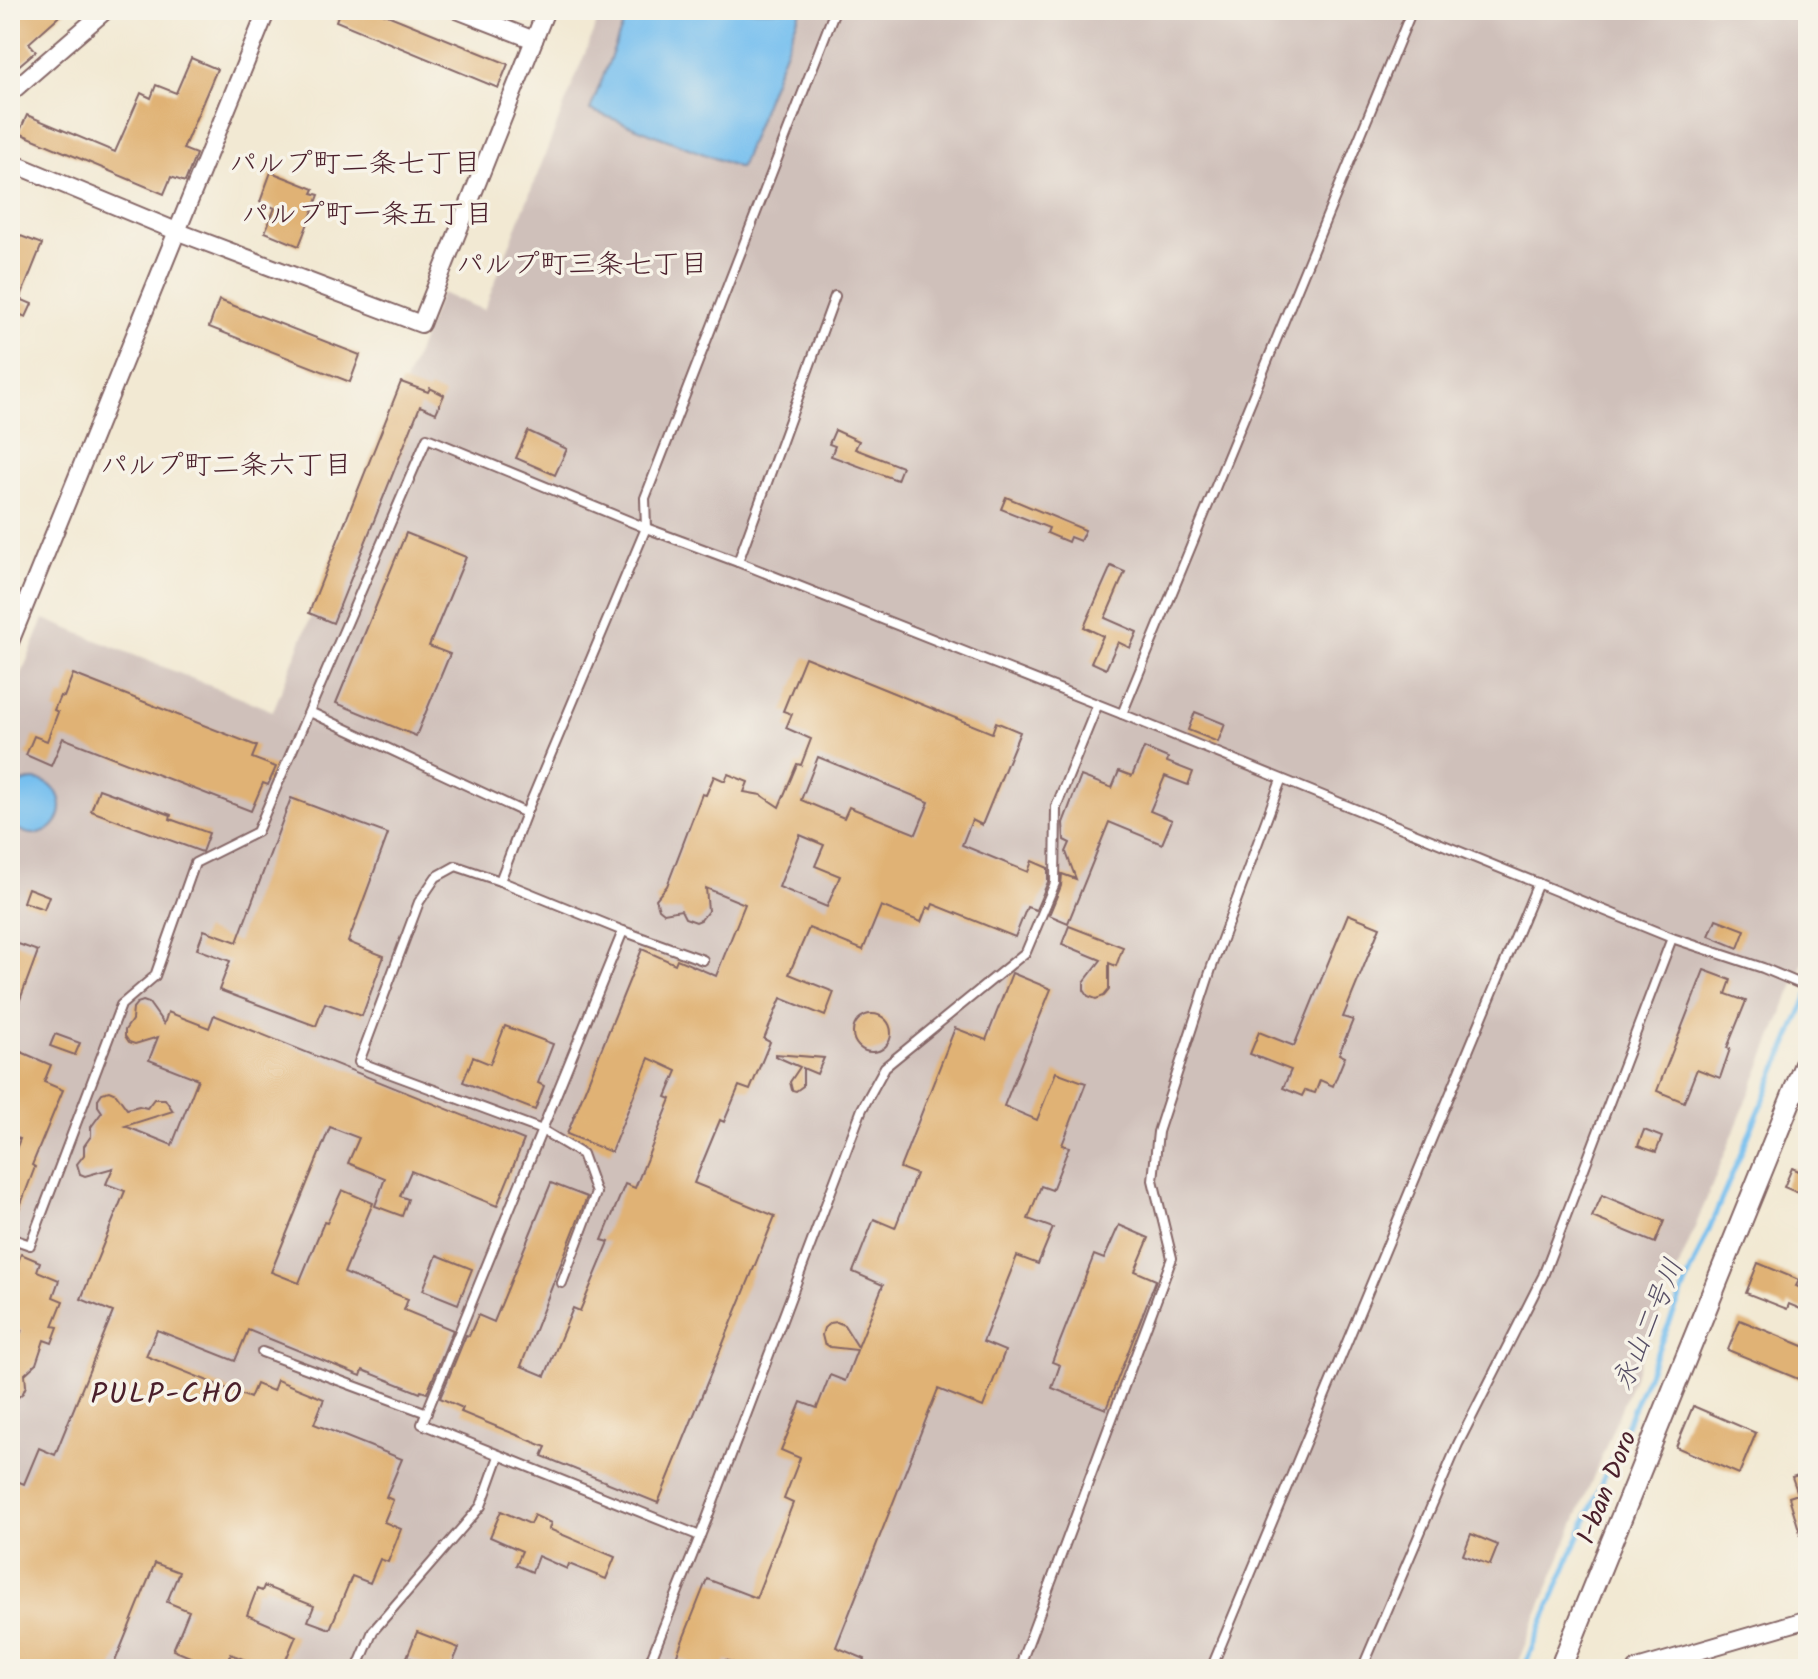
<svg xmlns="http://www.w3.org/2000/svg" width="1818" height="1679" viewBox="0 0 1818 1679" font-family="Kalam,'Klee One',sans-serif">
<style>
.industrial{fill:#cfc0ba}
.water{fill:#76bfef;stroke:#606f8d;stroke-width:2}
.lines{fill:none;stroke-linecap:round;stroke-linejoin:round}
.stream{stroke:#76bfef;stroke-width:5}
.building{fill:#e0b275;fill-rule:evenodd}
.service-casing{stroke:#856666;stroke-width:12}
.minor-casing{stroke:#856666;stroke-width:20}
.tertiary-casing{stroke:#856666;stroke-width:24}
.service{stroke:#fff;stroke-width:8}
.minor{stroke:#fff;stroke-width:16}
.tertiary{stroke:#fff;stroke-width:20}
.labels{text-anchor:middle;stroke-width:7;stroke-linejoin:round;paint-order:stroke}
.street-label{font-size:26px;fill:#4a1f2b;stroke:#f7f3e8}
.neighbourhood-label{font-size:28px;fill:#4a1f2b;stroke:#f7f3e8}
.water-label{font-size:28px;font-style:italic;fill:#574f66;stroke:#f7f3e8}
.quarter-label{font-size:30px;letter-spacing:2px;fill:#4a1f2b;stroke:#f7f3e8}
</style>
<rect width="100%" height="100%" fill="#f7f3e8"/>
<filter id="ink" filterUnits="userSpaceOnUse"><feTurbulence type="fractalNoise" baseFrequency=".0125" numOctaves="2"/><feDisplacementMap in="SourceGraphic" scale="16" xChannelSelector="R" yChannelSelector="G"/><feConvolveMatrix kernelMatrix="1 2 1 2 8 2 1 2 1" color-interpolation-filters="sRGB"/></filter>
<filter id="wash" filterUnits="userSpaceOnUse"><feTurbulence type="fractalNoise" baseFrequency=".006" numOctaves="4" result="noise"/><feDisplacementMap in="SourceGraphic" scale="32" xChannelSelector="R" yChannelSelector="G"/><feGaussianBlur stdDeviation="1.8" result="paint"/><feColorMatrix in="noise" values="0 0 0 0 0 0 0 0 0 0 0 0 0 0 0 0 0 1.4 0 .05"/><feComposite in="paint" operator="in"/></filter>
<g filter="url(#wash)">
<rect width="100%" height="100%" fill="#f2e9d3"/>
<polygon class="industrial" points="602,10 1808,10 1808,950 1515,1669 10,1669 10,702 44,619 273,711 441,293 484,310"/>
<g class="water">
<polygon points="629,10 801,10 740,168 590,110"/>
<circle cx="34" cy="807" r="27"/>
</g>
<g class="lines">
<polyline class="stream" points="1523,1669 1808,995"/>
</g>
<g id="blocks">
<g class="building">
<polygon points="10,10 66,10 29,43 36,51 10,73"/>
<polygon points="340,10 375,10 508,64 498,88 336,21"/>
<polygon points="191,58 217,69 183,149 196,154 185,182 171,177 164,194 19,133 27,115 115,152 141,93 151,98 156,85 176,93"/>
<polygon points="271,172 314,189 312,193 319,195 299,246 265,232 275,208 260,202"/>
<polygon points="10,232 42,244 20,299 32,304 26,317 14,312 11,322"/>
<polygon points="219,300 360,355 350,382 209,327"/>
<polygon points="401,382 428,392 430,388 444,395 436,413 420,406 333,623 309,613"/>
<polygon points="835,430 859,441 855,449 902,467 897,480 831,456 835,446 829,444"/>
<polygon points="528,431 567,449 555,475 516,458"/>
<polygon points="1006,497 1085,530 1080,541 1070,537 1068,542 1047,533 1049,528 1001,509"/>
<polygon points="406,533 466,557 429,646 450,654 416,736 336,703"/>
<polygon points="1111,566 1125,572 1105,618 1137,632 1130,648 1118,642 1106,669 1091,662 1103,636 1084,627"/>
<path d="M 805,657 L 992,733 L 996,722 L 1020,732 L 982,825 L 972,820 L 962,845 L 1028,872 L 1032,861 L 1048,868 L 1048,882 L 1036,910 L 1027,907 L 1015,937 L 933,904 L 931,909 L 927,907 L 921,922 L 881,906 L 863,950 L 809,928 L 789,974 L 834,992 L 825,1016 L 781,998 L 764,1039 L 770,1042 L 750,1090 L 739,1086 L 724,1122 L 720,1120 L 694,1183 L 775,1216 L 658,1503 L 542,1456 L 546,1447 L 461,1412 L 463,1408 L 440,1398 L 466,1335 L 469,1336 L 478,1315 L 494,1322 L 551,1183 L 587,1197 L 521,1366 L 545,1376 L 573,1308 L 580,1311 L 609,1242 L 602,1240 L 625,1184 L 635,1188 L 671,1099 L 666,1097 L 677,1071 L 649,1058 L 611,1152 L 567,1134 L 642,949 L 675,964 L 677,959 L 716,976 L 745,904 L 706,888 L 708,911 L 701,920 L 696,922 L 685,918 L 681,910 L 664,913 L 659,909 L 656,899 L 667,886 L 702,794 L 706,795 L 714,776 L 725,781 L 728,774 L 748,782 L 744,792 L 761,795 L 779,807 L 797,764 L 801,765 L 811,739 L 786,728 L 792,714 L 783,711 ZM 818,757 L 929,802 L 916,834 L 849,807 L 844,818 L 801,800 ZM 800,835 L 824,845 L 815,866 L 840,876 L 827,907 L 779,887 Z"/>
<polygon points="73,674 257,746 252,758 276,767 268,785 263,783 251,811 63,738 51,766 26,755 34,736 47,741 58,712 54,710 60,696 64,697"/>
<polygon points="1195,712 1225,724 1218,742 1188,730"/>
<polygon points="1144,748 1168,758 1167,762 1193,772 1188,785 1165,776 1150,811 1172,820 1162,844 1109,822 1068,923 1049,915 1061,886 1062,874 1076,879 1066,852 1070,843 1064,840 1063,823 1081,776 1112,788 1119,771 1132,776"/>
<polygon points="99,789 171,815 170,819 209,833 202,852 91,811"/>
<polygon points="291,798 388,834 348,942 384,956 362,1016 325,1003 316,1026 219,990 230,961 197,949 204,930 237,942"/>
<polygon points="28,888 49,896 44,909 23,902"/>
<polygon points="1348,914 1380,927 1343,1017 1353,1020 1339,1054 1345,1057 1333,1086 1320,1080 1315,1093 1305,1090 1302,1096 1283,1088 1291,1070 1250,1054 1259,1032 1294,1046"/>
<polygon points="1716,919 1745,930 1738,948 1709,936"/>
<polygon points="1069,926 1123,947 1116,966 1109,963 1109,990 1104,996 1096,999 1088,996 1084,990 1084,982 1101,960 1062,944"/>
<polygon points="10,941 38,951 12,1021 10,1020"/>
<polygon points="1704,970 1731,980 1726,994 1746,1001 1727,1048 1730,1049 1720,1078 1697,1069 1684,1102 1657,1091"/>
<polygon points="1012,973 1051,989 1004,1106 1037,1120 1056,1072 1086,1083 1062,1145 1069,1147 1052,1190 1041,1186 1028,1219 1053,1228 1038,1264 1017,1256 983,1342 1005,1351 983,1407 938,1389 836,1647 865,1659 861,1669 749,1669 726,1660 723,1669 706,1669 676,1657 707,1579 756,1598 793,1503 784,1499 800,1458 781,1450 801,1402 817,1408 830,1375 845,1381 857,1350 830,1347 824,1343 822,1335 824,1328 830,1323 837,1322 844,1325 858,1347 883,1285 853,1272 874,1219 895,1228 916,1174 900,1168 955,1028 986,1040"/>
<polygon points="143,1001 149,1003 164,1024 168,1012 209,1028 214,1015 524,1140 497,1206 411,1171 400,1196 408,1199 402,1216 375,1206 385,1178 348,1163 359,1138 330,1127 271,1272 299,1283 324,1222 327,1223 342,1190 373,1203 344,1273 408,1299 404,1310 453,1330 427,1393 421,1391 420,1393 363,1370 361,1376 248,1330 235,1361 157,1330 146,1356 250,1398 256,1384 273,1391 277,1380 324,1399 314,1424 402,1459 386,1497 393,1500 384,1522 401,1529 388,1562 380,1559 370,1583 352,1576 330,1629 308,1621 314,1606 264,1586 262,1591 257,1589 247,1615 296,1636 282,1669 267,1669 231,1654 225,1669 219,1669 173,1650 189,1611 167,1602 179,1572 155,1563 112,1669 10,1669 10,1513 15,1501 10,1500 10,1478 24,1484 39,1448 55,1455 113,1312 81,1299 125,1191 106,1184 113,1168 85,1176 80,1174 77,1164 84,1155 84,1146 91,1136 91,1127 102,1112 98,1106 98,1099 102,1093 109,1091 116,1094 127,1109 139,1106 147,1108 154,1099 165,1099 173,1111 125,1126 172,1145 198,1079 149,1060 158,1037 135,1044 129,1042 125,1036 125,1030 132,1020 133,1008 137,1003"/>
<circle cx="872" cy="1033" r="19"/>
<polygon points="505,1026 553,1044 538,1083 544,1086 535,1110 463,1082 473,1057 490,1064"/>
<polygon points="55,1034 80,1043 75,1055 50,1046"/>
<polygon points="10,1047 51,1065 44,1082 63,1090 32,1165 35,1167 11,1230 10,1164 20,1139 10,1136"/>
<polygon points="775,1054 824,1058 817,1074 803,1068 803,1086 796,1091 792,1090 790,1082 800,1067 775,1056"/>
<polygon points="1644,1130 1662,1137 1656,1152 1638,1146"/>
<polygon points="1792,1168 1808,1175 1808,1197 1784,1187"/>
<polygon points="1602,1195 1664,1221 1655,1243 1592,1217"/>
<polygon points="1119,1225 1149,1238 1135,1271 1156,1280 1106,1409 1052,1388 1060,1365 1052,1362 1094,1255 1104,1259"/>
<polygon points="21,1254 40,1262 37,1271 59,1280 53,1297 63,1301 53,1326 58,1327 52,1343 44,1340 36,1364 25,1374 26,1386 23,1393 10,1404 10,1343 22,1331 10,1327 10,1259 18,1262"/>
<polygon points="437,1255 472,1269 458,1304 423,1290"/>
<polygon points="1758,1263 1799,1280 1796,1286 1808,1291 1803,1310 1789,1304 1787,1309 1746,1293"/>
<polygon points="1740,1320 1808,1348 1808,1383 1728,1350"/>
<polygon points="1693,1406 1756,1433 1739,1474 1676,1447"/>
<polygon points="1808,1472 1808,1549 1805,1549 1789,1497 1798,1494 1792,1477"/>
<polygon points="501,1511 530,1524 534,1515 551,1523 549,1529 615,1557 606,1579 569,1564 567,1569 538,1556 532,1572 516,1565 522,1551 490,1537"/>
<polygon points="1471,1534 1498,1545 1490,1565 1463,1555"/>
<polygon points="417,1632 459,1648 450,1669 438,1669 407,1657"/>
</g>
</g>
</g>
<g filter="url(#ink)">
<use href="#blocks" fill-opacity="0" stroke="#856666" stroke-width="2"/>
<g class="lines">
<g class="service-casing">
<g id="service">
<polyline points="738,562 835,296"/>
<polyline points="310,712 526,813"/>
<polyline points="1122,714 1412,10"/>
<polyline points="500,881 456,866 436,877 419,902 359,1062 542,1130 582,1154 596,1193 562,1283"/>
<polyline points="623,931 422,1424 700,1536"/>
<polyline points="703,960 623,931 500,881 526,813 646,528 645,498 835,10"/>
<polyline points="10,1238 30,1245 121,1005 155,976 195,863 257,832 427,438 646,528 738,562 1122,714 1672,938 1763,968 1808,987"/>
<polyline points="262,1352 427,1413"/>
<polyline points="357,1669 373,1631 481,1506 499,1456"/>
<polyline points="647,1669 706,1521 862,1109 885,1067 1026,952 1055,883 1056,807 1097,706"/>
<polyline points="1021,1669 1023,1657 1172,1258 1153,1180 1158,1132 1211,969 1281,780"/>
<polyline points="1211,1669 1538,883"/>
<polyline points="1362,1669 1458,1444 1543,1276 1672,938"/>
</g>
</g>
<g class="minor-casing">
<g id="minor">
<polyline points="457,10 534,40"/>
<polyline points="10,93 106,10"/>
<polyline points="10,162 176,231 421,324 546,10"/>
<polyline points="10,642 267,10"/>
<polyline points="1637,1669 1808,1619"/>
</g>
</g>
<g class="tertiary-casing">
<polyline id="tertiary" points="1560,1669 1808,1057"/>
</g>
<use href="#service" class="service"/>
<use href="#minor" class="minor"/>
<use href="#tertiary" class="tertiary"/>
</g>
</g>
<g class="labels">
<g class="street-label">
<text transform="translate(1606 1487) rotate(-68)" y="9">1-ban Doro</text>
</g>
<g class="neighbourhood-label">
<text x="355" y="172">パルプ町二条七丁目</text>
<text x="367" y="223">パルプ町一条五丁目</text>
<text x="582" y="273">パルプ町三条七丁目</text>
<text x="226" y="474">パルプ町二条六丁目</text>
</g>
<g class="water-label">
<text transform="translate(1647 1324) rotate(-67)" y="10">永山二号川</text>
</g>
<g class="quarter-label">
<text x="167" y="1403">PULP-CHO</text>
</g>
</g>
<rect width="1818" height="1679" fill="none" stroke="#f7f3e8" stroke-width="40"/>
</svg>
